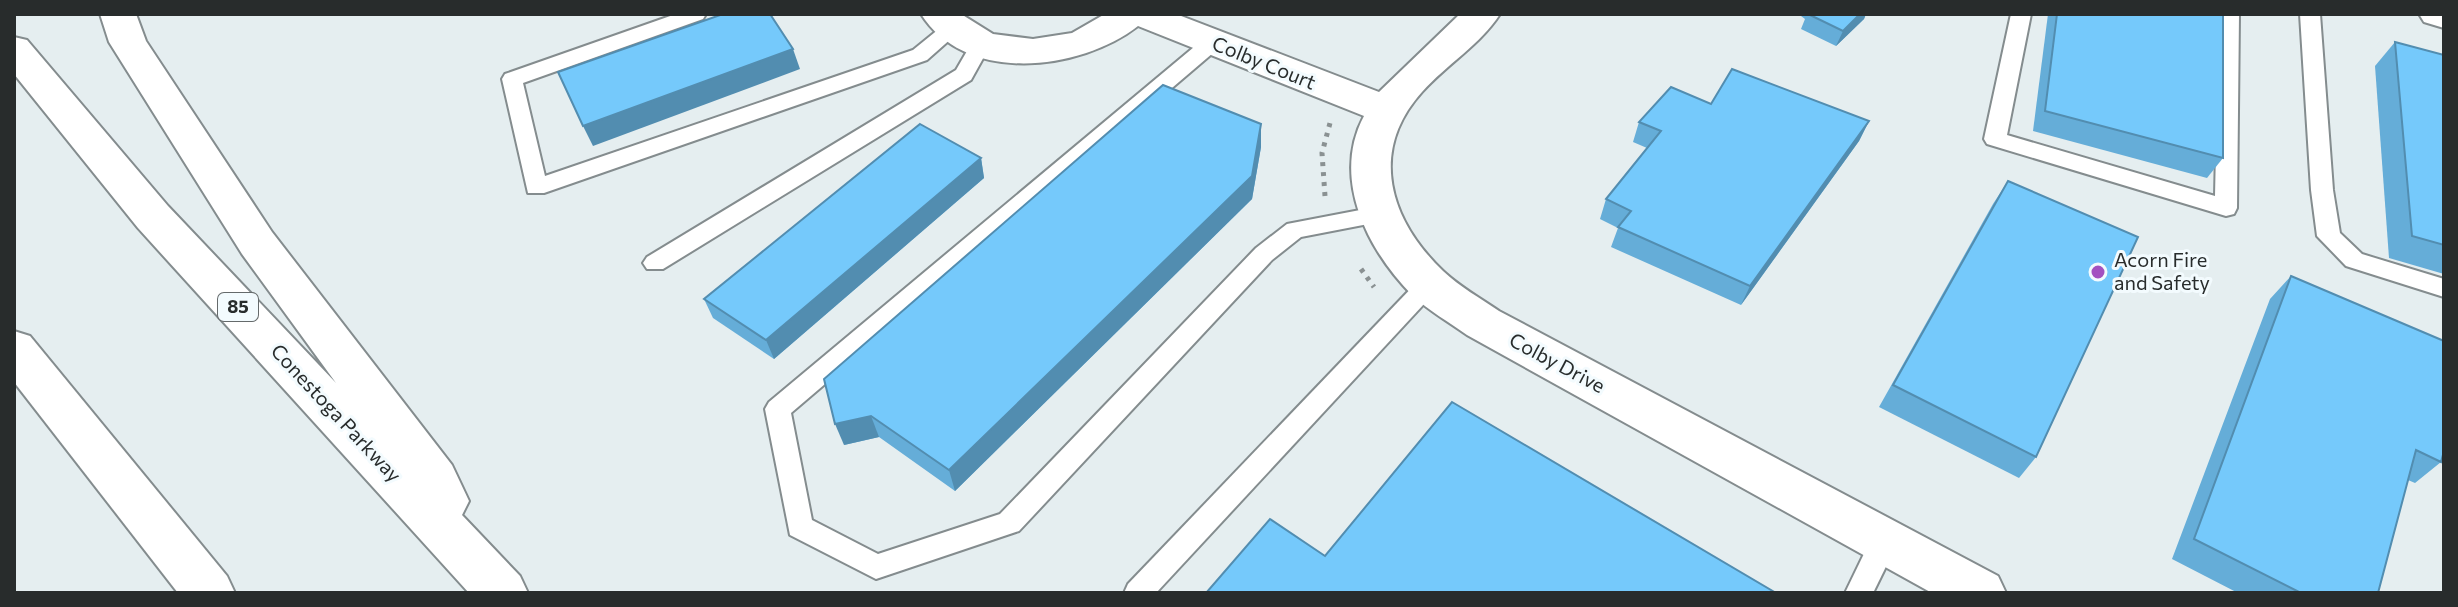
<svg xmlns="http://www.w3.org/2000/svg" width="2458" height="607" viewBox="0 0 2458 607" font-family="Commissioner,sans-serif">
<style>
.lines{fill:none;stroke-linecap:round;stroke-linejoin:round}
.service-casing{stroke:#848c8e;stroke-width:4}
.minor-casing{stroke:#848c8e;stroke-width:4}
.motorway-casing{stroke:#848c8e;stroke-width:4}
.path{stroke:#8a9192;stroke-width:5;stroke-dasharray:4 6;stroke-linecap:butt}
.service{fill:#fff;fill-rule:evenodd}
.minor{fill:#fff;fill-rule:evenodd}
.motorway{fill:#fff;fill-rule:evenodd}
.wall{fill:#65add8}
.shaded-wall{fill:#528db0}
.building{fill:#75c9fb;stroke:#528db0;stroke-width:2}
.poi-dot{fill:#a351c0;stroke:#f3fbfe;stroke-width:3}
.labels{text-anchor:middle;stroke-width:6;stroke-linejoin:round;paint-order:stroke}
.shield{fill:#f3fbfe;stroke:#656a6b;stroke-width:2}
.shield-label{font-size:18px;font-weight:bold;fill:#282c2c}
.street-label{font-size:20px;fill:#282c2c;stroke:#f3fbfe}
.poi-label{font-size:20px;fill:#282c2c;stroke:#f3fbfe;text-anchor:start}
</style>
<rect width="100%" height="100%" fill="#e5eef0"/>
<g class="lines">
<g class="service-casing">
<g id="service">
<polygon points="676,14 706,14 703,19 523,83 545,176 913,50 945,24 959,24 962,29 927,60 544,193 528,193 502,79 505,74"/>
<polygon points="2011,14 2031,14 2007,135 2215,196 2219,14 2239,14 2237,208 2234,214 2226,216 1987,144 1984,139"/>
<polygon points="2300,14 2320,14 2333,190 2340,233 2362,254 2444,279 2444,297 2346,266 2317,236 2311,190"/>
<polygon points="1213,35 1223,42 1220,47 791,413 812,520 878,554 1000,514 1256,248 1287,224 1381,206 1389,208 1392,214 1389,220 1301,237 1272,260 1019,531 876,579 790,535 765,409 769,402 1206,37"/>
<polygon points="981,37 991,44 971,80 663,269 647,269 643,263 647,257 956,70 974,39"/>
<polygon points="1429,275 1437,278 1441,284 1437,290 1156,593 1124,593 1128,584 1421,278"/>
<polygon points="1885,528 1895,531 1899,540 1873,593 1845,593 1875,531"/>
</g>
</g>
<g class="minor-casing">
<g id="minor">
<path d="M 921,14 L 961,14 L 993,34 L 1033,39 L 1072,33 L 1105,14 L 1176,14 L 1379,92 L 1460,14 L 1500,14 C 1481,44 1446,65 1422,92 C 1368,152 1390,220 1443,271 C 1460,287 1480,298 1499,311 L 1998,576 L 2006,593 L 1932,593 L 1467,335 C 1449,322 1429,311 1412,295 C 1367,249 1331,178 1364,116 L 1138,26 C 1080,71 966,85 921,14 Z"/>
<polygon points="2419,14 2444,14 2444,28 2424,22"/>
</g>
</g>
<g class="motorway-casing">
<g id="motorway">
<polygon points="100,14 136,14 146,41 272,232 452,465 469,501 462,515 520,576 528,593 469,593 138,228 14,74 14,37 27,40 168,206 336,383 242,254 109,42"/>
<polygon points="14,331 30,336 227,576 235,593 178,593 14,382"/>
</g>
</g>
<g class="path">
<polyline points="1325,196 1322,153 1330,123"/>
<polyline points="1361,269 1374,287"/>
</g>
<use href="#service" class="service"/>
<use href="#minor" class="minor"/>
<use href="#motorway" class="motorway"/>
</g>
<g class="wall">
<polygon points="1802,14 1866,14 1864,19 1836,46 1801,29 1805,19 1801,16"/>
<polygon points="2048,14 2223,14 2223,158 2207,178 2033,131"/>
<polygon points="2395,42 2444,55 2444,274 2389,258 2375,66"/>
<polygon points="1163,85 1261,147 1252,199 955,491 879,437 844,445"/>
<polygon points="1711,104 1869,121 1859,141 1741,305 1611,247 1618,228 1600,219 1606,199 1647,148 1633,142 1639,122"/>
<polygon points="981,158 984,178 774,359 713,318 704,299"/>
<polygon points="2008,181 2036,457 2019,478 1879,407 1993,204"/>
<polygon points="2291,276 2441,462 2415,483 2408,480 2378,593 2238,593 2172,559 2270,299"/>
</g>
<g class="shaded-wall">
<polygon points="1860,14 1866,14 1864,19 1836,46 1843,31"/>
<polygon points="793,49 800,69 593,146 583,126"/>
<polygon points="1869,121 1859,141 1741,305 1750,286"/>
<polygon points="1261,124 1261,147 1252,199 955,491 949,470"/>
<polygon points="981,158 984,178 774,359 766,340"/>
<polygon points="871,416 879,437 844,445 835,424"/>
</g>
<g class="building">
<polygon points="723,14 770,14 793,49 583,126 558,72"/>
<polygon points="1808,14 1860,14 1843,31"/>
<polygon points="2057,14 2223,14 2223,158 2045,111"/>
<polygon points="2395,42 2444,55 2444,245 2412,236"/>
<polygon points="1732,69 1869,121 1750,286 1618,227 1631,211 1606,199 1661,131 1639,122 1671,87 1711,104"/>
<polygon points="1163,85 1261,124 1252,176 949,470 871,416 835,424 824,379"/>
<polygon points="920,124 981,158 766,340 704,299"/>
<polygon points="2008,181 2138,237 2036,457 1893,385"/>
<polygon points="2291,276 2444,341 2444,451 2441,462 2416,450 2378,593 2301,593 2194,539"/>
<polygon points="1452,402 1776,593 1206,593 1270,519 1325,556"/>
</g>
<circle class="poi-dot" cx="2098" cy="272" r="8"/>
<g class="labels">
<rect class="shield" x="218" y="293" width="40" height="28" rx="6"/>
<g class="shield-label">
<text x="238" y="313">85</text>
</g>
<g class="street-label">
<text transform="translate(1264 63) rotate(22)" y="7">Colby Court</text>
<text transform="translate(1557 363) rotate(28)" y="7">Colby Drive</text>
<text transform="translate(336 413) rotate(47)" y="7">Conestoga Parkway</text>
</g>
<g class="poi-label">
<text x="2114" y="267">Acorn Fire<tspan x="2114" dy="23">and Safety</tspan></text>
</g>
</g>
<rect width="2458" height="607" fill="none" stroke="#282c2c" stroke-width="32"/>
</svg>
